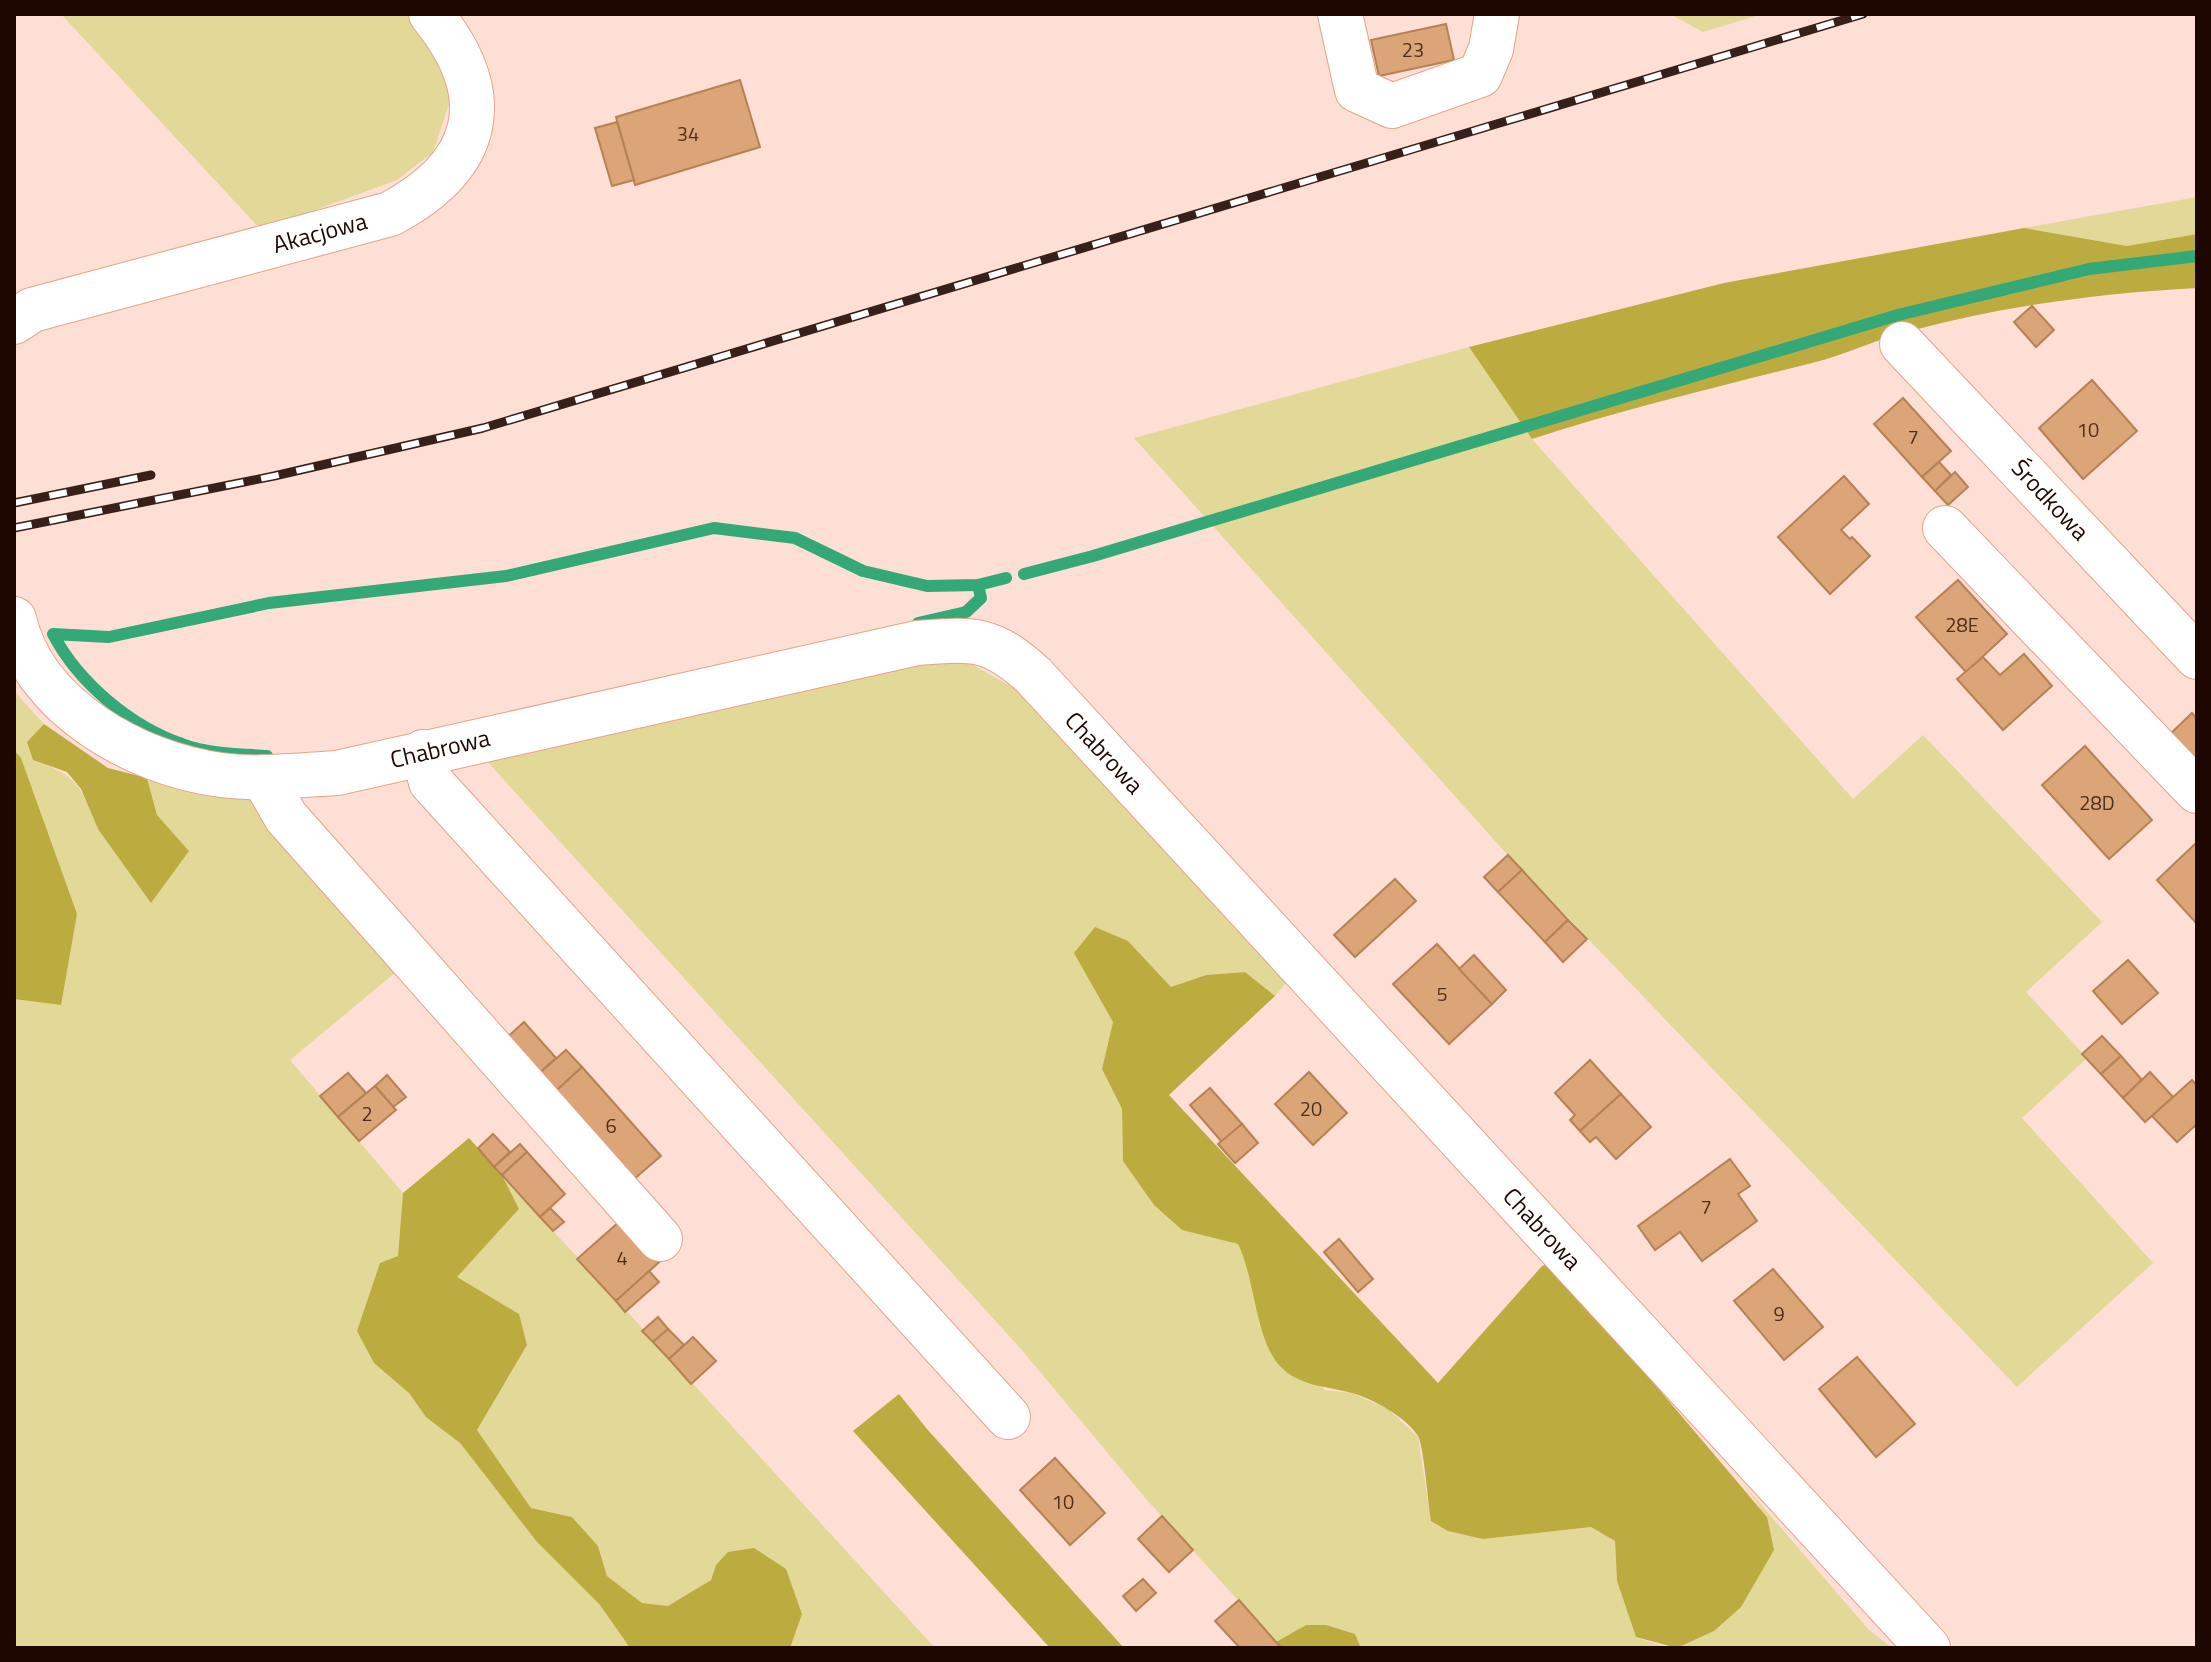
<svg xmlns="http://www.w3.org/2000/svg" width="2211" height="1662" viewBox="0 0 2211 1662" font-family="'Titillium Web',sans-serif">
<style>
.green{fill:#e2d897}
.forest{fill:#bcab3f}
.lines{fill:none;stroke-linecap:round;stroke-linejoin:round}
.stream{stroke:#34a876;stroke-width:12}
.building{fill:#dca577;stroke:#b68154;stroke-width:2}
.minor-casing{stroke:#e7a28a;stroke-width:46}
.minor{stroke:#fff;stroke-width:44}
.rail-casing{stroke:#372019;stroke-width:9}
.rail{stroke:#fff;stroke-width:6;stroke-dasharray:18;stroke-linecap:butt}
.labels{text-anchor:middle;stroke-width:8;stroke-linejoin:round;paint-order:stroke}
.number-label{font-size:20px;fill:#4e2e1e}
.street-label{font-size:24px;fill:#1e0701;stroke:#fff}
</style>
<rect width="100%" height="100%" fill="#fddfd5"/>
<g class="green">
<polygon points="61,14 413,14 448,71 449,104 433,152 397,180 261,230"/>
<polygon points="1670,14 1762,14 1703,32"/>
<polygon points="2197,197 2197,234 2127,246 2024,228"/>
<polygon points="1469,347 1532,439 1853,799 1923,735 2102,922 2026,992 2087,1058 2022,1118 2153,1263 2017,1387 1505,852 1134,438"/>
<polygon points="918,662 971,664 1021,692 1290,978 1275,996 1245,972 1206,975 1171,987 1128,941 1098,992 1113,1022 1102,1069 1122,1109 1123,1161 1182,1230 1238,1244 1246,1259 1260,1323 1325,1390 1352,1393 1388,1409 1418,1437 1431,1521 1483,1539 1591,1527 1615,1541 1617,1581 1636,1637 1668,1648 1361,1648 1355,1634 1306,1625 1276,1642 1147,1500 1021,1349 484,758"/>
<path d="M 14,691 L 44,724 L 27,742 L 33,760 C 80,777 79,785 98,829 L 189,851 L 157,815 L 147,778 L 262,796 L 408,962 L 290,1060 L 403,1193 L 398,1256 L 374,1363 L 409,1393 L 427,1417 L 460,1443 L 537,1542 L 600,1605 L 630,1648 L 14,1648 L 14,999 L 61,1005 L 21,758 L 14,750 Z"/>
<polygon points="502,1175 935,1648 790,1648 802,1613 785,1569 716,1565 711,1580 668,1606 642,1603 607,1576 598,1546 572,1517 531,1508 477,1430 527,1345 482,1295 456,1277 519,1209"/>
<polygon points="1744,1485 1869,1630 1892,1648 1677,1648 1714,1631 1767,1517"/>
</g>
<g class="forest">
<path d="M 2024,228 L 2127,246 L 2197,234 L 2197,288 C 2101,293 2003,306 1910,331 C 1877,339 1845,355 1812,363 C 1718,387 1624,409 1532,439 L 1469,347 L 1724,283 Z"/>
<polygon points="44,724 108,768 147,778 157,815 189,851 151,903 98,829 81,789 67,772 33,760 27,742"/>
<polygon points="14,750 21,758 77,914 61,1005 14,999"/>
<path d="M 1095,927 L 1128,941 L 1171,987 L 1206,975 L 1245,972 L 1275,996 L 1169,1095 L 1438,1383 L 1542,1266 L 1552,1263 L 1767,1517 L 1774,1550 L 1741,1607 L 1714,1631 L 1677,1648 L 1636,1637 L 1617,1581 L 1615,1541 L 1591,1527 L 1483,1539 L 1448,1531 L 1431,1521 C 1428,1504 1424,1447 1418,1436 C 1406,1417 1373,1399 1352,1393 C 1327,1386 1299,1387 1279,1365 C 1255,1337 1255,1278 1238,1244 L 1182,1230 L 1154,1205 L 1123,1161 L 1122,1109 L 1102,1069 L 1113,1022 L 1074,953 Z"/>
<polygon points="469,1138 502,1175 519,1209 457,1277 519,1314 527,1345 477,1430 531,1508 572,1517 598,1546 607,1576 642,1603 668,1606 711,1580 716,1565 728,1552 754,1548 786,1569 802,1614 790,1648 630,1648 600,1605 537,1542 460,1443 426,1417 409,1393 374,1363 357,1331 380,1263 398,1256 403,1193"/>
<polygon points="899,1394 927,1429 1124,1648 1050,1648 853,1431"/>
<polygon points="1306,1625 1326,1625 1355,1634 1361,1648 1282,1648 1276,1642"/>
</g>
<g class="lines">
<g class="stream">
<polyline points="1024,574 1093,556 1898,315 2089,269 2197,256"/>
<polyline points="918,623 966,612 981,598 978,585"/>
<path d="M 267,756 C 239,754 208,754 182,744 C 130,726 78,682 53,634 L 109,637 L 269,603 L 506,576 L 714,528 L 795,538 L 863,571 L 927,586 L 978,585 L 1006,578"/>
</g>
</g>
<g class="building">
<polygon points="1446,24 1454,60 1379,76 1371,40"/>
<polygon points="740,80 760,147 635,185 616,117"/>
<polygon points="617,122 634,180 612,186 595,128"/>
<polygon points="2032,306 2054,330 2036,347 2014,322"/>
<polygon points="2092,380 2137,431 2083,479 2039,428"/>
<polygon points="1903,398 1951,451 1922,477 1874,424"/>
<polygon points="1939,462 1951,475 1935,491 1922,477"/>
<polygon points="1955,472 1968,487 1948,505 1935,491"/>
<polygon points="1844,476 1869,504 1841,530 1850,539 1852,537 1870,556 1830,594 1778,537"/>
<polygon points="1958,580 2007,634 1966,672 1916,617"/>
<polygon points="2024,654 2052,686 2003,730 1957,679 1983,657 2000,675"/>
<polygon points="2192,713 2197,719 2197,769 2167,737"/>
<polygon points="2085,746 2152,820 2109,859 2042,785"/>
<polygon points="2197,842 2197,924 2157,880"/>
<polygon points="1508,855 1522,870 1498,892 1484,877"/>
<polygon points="1522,870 1568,920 1545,942 1498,892"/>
<polygon points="1395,879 1416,901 1355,957 1334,935"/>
<polygon points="1568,920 1587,939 1563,962 1545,942"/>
<polygon points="1437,944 1492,1004 1449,1044 1393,984"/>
<polygon points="1474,955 1506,990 1492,1004 1459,969"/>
<polygon points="2128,960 2158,993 2122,1024 2093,991"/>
<polygon points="524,1022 556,1058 534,1078 502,1042"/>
<polygon points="2102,1036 2121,1056 2101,1074 2082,1054"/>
<polygon points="566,1050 582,1067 556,1091 534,1078"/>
<polygon points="2121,1056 2142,1080 2123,1098 2101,1074"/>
<polygon points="1590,1060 1621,1094 1580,1131 1570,1120 1575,1115 1555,1093"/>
<polygon points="582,1067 661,1156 634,1179 556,1091"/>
<polygon points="1309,1072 1347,1113 1313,1145 1275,1104"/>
<polygon points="2150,1072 2173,1097 2145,1122 2123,1098"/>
<polygon points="348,1073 366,1093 338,1117 320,1096"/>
<polygon points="387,1075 406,1097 393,1107 375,1086"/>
<polygon points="2192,1080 2197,1086 2197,1124 2177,1142 2152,1116"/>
<polygon points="375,1086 396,1110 359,1141 338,1117"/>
<polygon points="1210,1088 1242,1124 1222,1142 1190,1105"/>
<polygon points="1621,1094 1651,1127 1616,1159 1596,1137 1590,1142 1580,1131"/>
<polygon points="1242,1124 1258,1143 1235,1163 1218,1144"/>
<polygon points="493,1134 510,1152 494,1167 478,1148"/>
<polygon points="520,1144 527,1152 502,1175 494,1167"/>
<polygon points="527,1152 565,1194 540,1217 502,1175"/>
<polygon points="1730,1159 1750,1186 1738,1194 1757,1221 1702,1261 1680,1232 1655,1250 1638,1226"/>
<polygon points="550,1208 564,1222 553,1231 540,1217"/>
<polygon points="628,1214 666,1256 616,1301 577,1259"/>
<polygon points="1339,1239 1373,1279 1358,1292 1324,1252"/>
<polygon points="1773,1269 1823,1327 1784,1360 1734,1301"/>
<polygon points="649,1271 659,1282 625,1312 616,1301"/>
<polygon points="658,1317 668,1329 653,1342 642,1331"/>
<polygon points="668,1329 684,1345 669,1359 653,1342"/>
<polygon points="693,1337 716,1361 691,1384 669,1359"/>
<polygon points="1857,1357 1915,1424 1876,1457 1819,1389"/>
<polygon points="1055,1458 1105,1513 1070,1545 1020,1490"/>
<polygon points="1162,1516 1193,1550 1169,1572 1138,1539"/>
<polygon points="1143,1579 1156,1593 1136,1611 1123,1596"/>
<polygon points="1239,1600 1276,1642 1282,1648 1240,1648 1215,1621"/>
</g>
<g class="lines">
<g class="minor-casing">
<g id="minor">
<polyline points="1340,14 1357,90 1392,106 1480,75 1491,49 1497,14"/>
<path d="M 14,322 L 32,310 L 390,214 C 482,165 498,96 431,14"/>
<polyline points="1902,344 2197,657"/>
<polyline points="1945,528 2197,791"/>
<path d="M 14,619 C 34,707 136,764 221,775 C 260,780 299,775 337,773 L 917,643 C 973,639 990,636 1033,675 L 1928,1648"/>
<polyline points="423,752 431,782 1008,1417"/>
<polyline points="263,777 286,817 660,1239"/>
</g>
</g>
<use href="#minor" class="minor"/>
<g class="rail-casing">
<g id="rail">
<polyline points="14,503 151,475"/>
<polyline points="14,528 274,476 483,428 1863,14"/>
</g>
</g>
<use href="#rail" class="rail"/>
</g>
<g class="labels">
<g class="number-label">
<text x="1413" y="57">23</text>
<text x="688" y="141">34</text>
<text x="2088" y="437">10</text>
<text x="1913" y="444">7</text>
<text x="1962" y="632">28E</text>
<text x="2097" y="810">28D</text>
<text x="1442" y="1001">5</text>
<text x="1311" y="1116">20</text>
<text x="367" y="1121">2</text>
<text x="611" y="1133">6</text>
<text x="1706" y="1214">7</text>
<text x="622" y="1265">4</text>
<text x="1779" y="1321">9</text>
<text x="1063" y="1509">10</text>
</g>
<g class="street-label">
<text transform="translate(320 233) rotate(-15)" y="8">Akacjowa</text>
<text transform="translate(2050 500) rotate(47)" y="8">Środkowa</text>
<text transform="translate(440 749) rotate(-13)" y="8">Chabrowa</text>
<text transform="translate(1104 753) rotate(47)" y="8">Chabrowa</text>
<text transform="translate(1542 1229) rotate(47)" y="8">Chabrowa</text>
</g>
</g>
<rect width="2211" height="1662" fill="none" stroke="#1e0701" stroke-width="32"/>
</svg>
